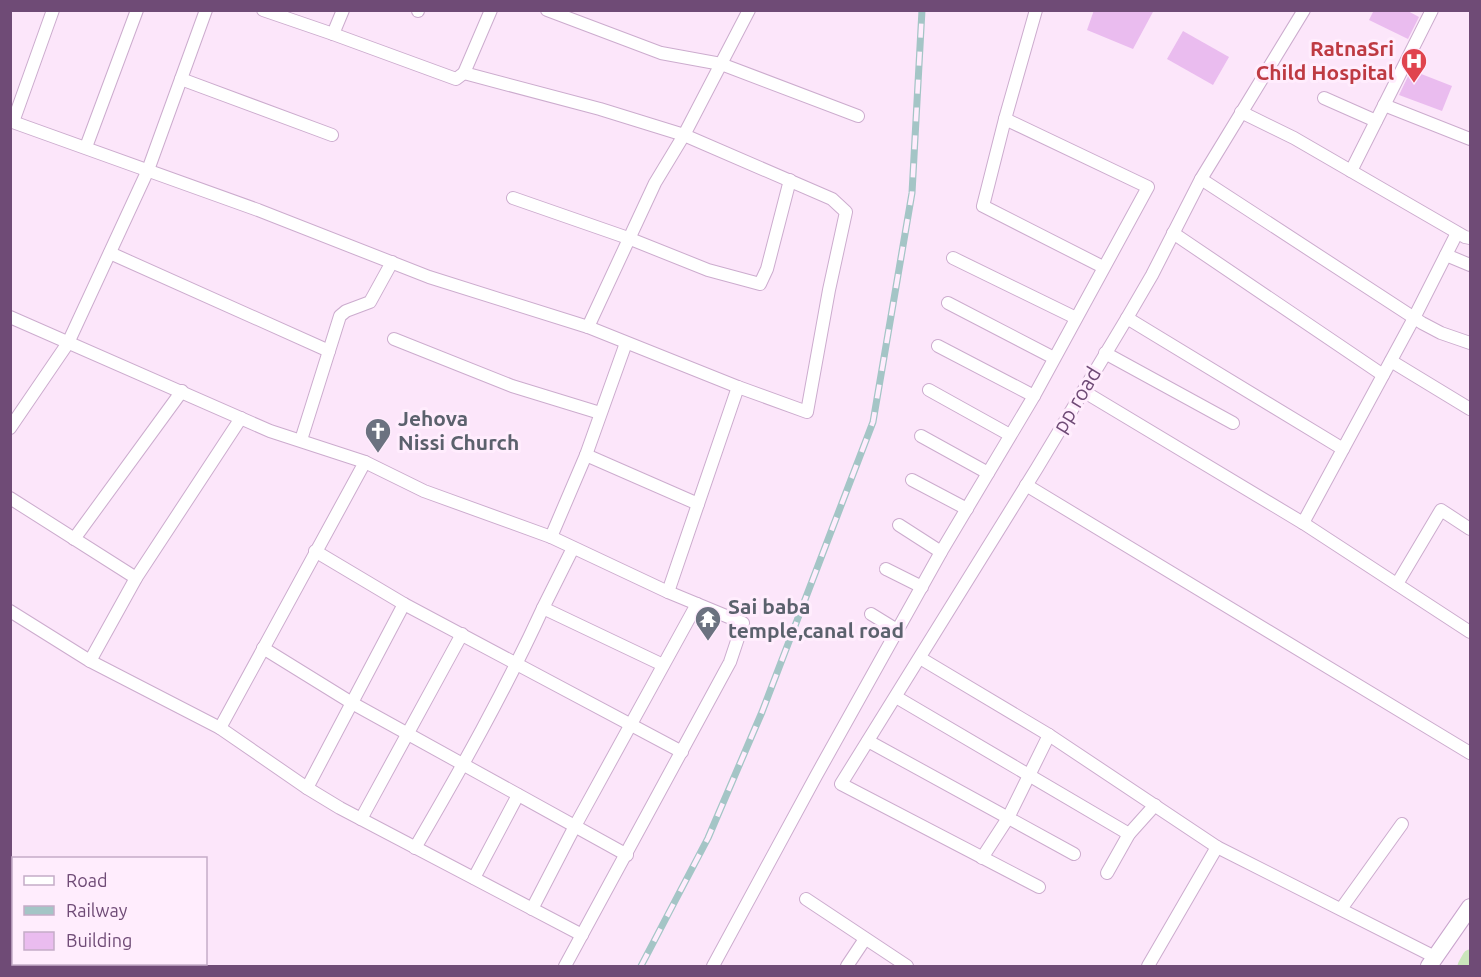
<svg xmlns="http://www.w3.org/2000/svg" width="1481" height="977" viewBox="0 0 1481 977" font-family="Ubuntu,sans-serif">
<style>
.lines{fill:none;stroke-linecap:round;stroke-linejoin:round}
.canal{stroke:#cae6bb;stroke-width:15}
.building{fill:#eabcef}
.minor-casing{stroke:#ccacce;stroke-width:14}
.secondary-casing{stroke:#c9a5cd;stroke-width:18}
.minor{stroke:#fff;stroke-width:12}
.secondary{stroke:#fff;stroke-width:16}
.rail-casing{stroke:#a4c5c6;stroke-width:7}
.rail{stroke:#ffedfd;stroke-width:4.5;stroke-dasharray:14;stroke-linecap:butt}
.labels{text-anchor:middle;stroke-width:6;stroke-linejoin:round;paint-order:stroke}
.health-label{font-size:21px;font-weight:bold;fill:#be3a42;stroke:#ffedfd;text-anchor:end}
.street-label{font-size:21px;fill:#6f4b76;stroke:#ffedfd}
.worship-label{font-size:21px;font-weight:bold;fill:#5b616d;stroke:#ffedfd;text-anchor:start}
</style>
<rect width="100%" height="100%" fill="#fce6fa"/>
<g class="lines">
<polyline class="canal" points="1465,966 1470,957"/>
</g>
<g class="building">
<polygon points="1094,10 1154,10 1133,49 1087,30"/>
<polygon points="1374,10 1406,10 1419,17 1408,39 1369,20"/>
<polygon points="1183,31 1229,57 1213,85 1167,59"/>
<polygon points="1411,70 1452,86 1442,111 1399,95"/>
</g>
<g class="lines">
<g class="minor-casing">
<g id="minor">
<polyline points="263,10 333,34 456,79 464,73 491,10"/>
<polyline points="547,10 661,53 721,64 858,116"/>
<polyline points="1036,10 1005,119 983,206 1103,267"/>
<polyline points="418,11 418,10"/>
<polyline points="333,34 343,10"/>
<polyline points="181,79 332,135"/>
<polyline points="1324,98 1376,121"/>
<polyline points="1384,105 1470,139"/>
<polyline points="1241,112 1294,138 1465,237 1470,238"/>
<polyline points="10,121 258,210 429,277 588,327 738,387 807,412 829,290 846,212 832,199 684,135 600,109 464,73"/>
<polyline points="13,122 53,10"/>
<polyline points="86,147 137,10"/>
<polyline points="1351,171 1432,10"/>
<polyline points="1201,179 1422,323 1441,333 1470,343"/>
<polyline points="513,198 628,238 708,270 760,284 767,269 790,180"/>
<polyline points="1173,233 1383,375"/>
<polyline points="110,253 329,351"/>
<polyline points="1446,255 1470,265"/>
<polyline points="953,258 1076,318"/>
<polyline points="948,303 1054,358"/>
<polyline points="10,317 270,431 365,462 424,491 551,537 668,592 743,623 730,662 565,966"/>
<polyline points="1127,318 1343,449"/>
<polyline points="588,327 655,183 684,135 749,10"/>
<polyline points="394,339 512,386 600,413"/>
<polyline points="938,346 1034,396"/>
<polyline points="1105,353 1233,423"/>
<polyline points="1391,361 1470,409"/>
<polyline points="929,390 1010,435"/>
<polyline points="1083,391 1303,523 1470,632"/>
<polyline points="10,428 68,343 148,170 206,10"/>
<polyline points="921,436 988,473"/>
<polyline points="301,440 340,316 346,311 370,302 392,262"/>
<polyline points="586,455 698,504"/>
<polyline points="912,480 967,509"/>
<polyline points="1026,485 1470,753"/>
<polyline points="10,498 136,578"/>
<polyline points="1303,523 1414,318 1457,233"/>
<polyline points="899,525 941,552"/>
<polyline points="551,537 586,455 626,343"/>
<polyline points="74,539 182,391"/>
<polyline points="573,548 543,608 663,665"/>
<polyline points="315,551 404,604 682,752"/>
<polyline points="886,569 922,587"/>
<polyline points="1397,584 1441,510 1470,529"/>
<polyline points="668,592 738,387"/>
<polyline points="10,611 90,661 220,728 307,788 340,808 582,935"/>
<polyline points="871,614 897,630"/>
<polyline points="263,648 352,703 627,855"/>
<polyline points="920,658 1049,735 1217,847 1435,957"/>
<polyline points="90,661 136,578 241,418"/>
<polyline points="896,697 1129,834"/>
<polyline points="220,728 365,462"/>
<polyline points="868,741 1074,854"/>
<polyline points="307,788 404,604"/>
<polyline points="361,819 462,634"/>
<path d="M 415,848 C 461,769 505,691 543,608"/>
<polyline points="982,858 1008,818 1049,735"/>
<polyline points="1107,873 1129,834 1155,805"/>
<polyline points="474,878 518,795"/>
<polyline points="1039,887 841,784 1037,468 1127,318 1152,275 1201,179 1304,10"/>
<polyline points="806,899 907,966"/>
<polyline points="532,909 575,826 697,604"/>
<polyline points="1341,909 1402,824"/>
<polyline points="713,966 816,776 941,552 1034,396 1148,187 1005,119"/>
<polyline points="847,966 865,939"/>
<polyline points="1148,966 1217,847"/>
</g>
</g>
<g class="secondary-casing">
<polyline id="secondary" points="1429,966 1470,907"/>
</g>
<use href="#minor" class="minor"/>
<use href="#secondary" class="secondary"/>
<g class="rail-casing">
<polyline id="rail" points="641,966 708,838 762,712 873,422 912,193 922,10"/>
</g>
<use href="#rail" class="rail"/>
</g>
<defs>
<g id="hospital-pin" transform="scale(1.35)"><path d="M0 17L-7.5 6A9.5 9.5 0 1 1 7.5 6Z" fill="#e0444e" stroke="#ffedfd"/><path d="M-5-5h3v3.5h4V-5h3V5h-3V1.5h-4V5h-3Z" fill="#fff"/></g>
<g id="church-pin" transform="scale(1.35)"><path d="M0 17L-7.5 6A9.5 9.5 0 1 1 7.5 6Z" fill="#6b7280" stroke="#ffedfd"/><path d="M-1.2-6h2.4v3.5h3.3v2.4h-3.3V6h-2.4V-.1h-3.3v-2.4h3.3Z" fill="#fff"/></g>
<g id="temple-pin" transform="scale(1.35)"><path d="M0 17L-7.5 6A9.5 9.5 0 1 1 7.5 6Z" fill="#6b7280" stroke="#ffedfd"/><path d="M0-6L5-2H3V0L6.5 2.5H4V6H1.5V3h-3V6H-4V2.5H-6.5L-3 0V-2H-5Z" fill="#fff"/></g>
</defs>
<g fill-rule="evenodd">
<use href="#hospital-pin" x="1414" y="61"/>
<use href="#church-pin" x="378" y="431"/>
<use href="#temple-pin" x="708" y="619"/>
</g>
<g class="labels">
<g class="health-label">
<text x="1394" y="56">RatnaSri<tspan x="1394" dy="24">Child Hospital</tspan></text>
</g>
<g class="street-label">
<text transform="translate(1077 400) rotate(-59)" y="7">pp road</text>
</g>
<g class="worship-label">
<text x="398" y="426">Jehova<tspan x="398" dy="24">Nissi Church</tspan></text>
<text x="728" y="614">Sai baba<tspan x="728" dy="24">temple,canal road</tspan></text>
</g>
</g>
<rect width="1481" height="977" fill="none" stroke="#6f4b76" stroke-width="24"/>
<rect x="12" y="857" width="195" height="108" fill="#ffedfd" stroke="#c5acc7" stroke-width="1.5"/>
<rect x="24" y="876" width="30" height="9" fill="#ffffff" stroke="#c5acc7" stroke-width="1.5"/>
<text x="66" y="887" font-size="18" fill="#6f4b76">Road</text>
<rect x="24" y="906" width="30" height="9" fill="#a4c5c6" stroke="#c5acc7" stroke-width="1.5"/>
<text x="66" y="917" font-size="18" fill="#6f4b76">Railway</text>
<rect x="24" y="932" width="30" height="18" fill="#eabcef" stroke="#c5acc7" stroke-width="1.5"/>
<text x="66" y="947" font-size="18" fill="#6f4b76">Building</text>
</svg>
